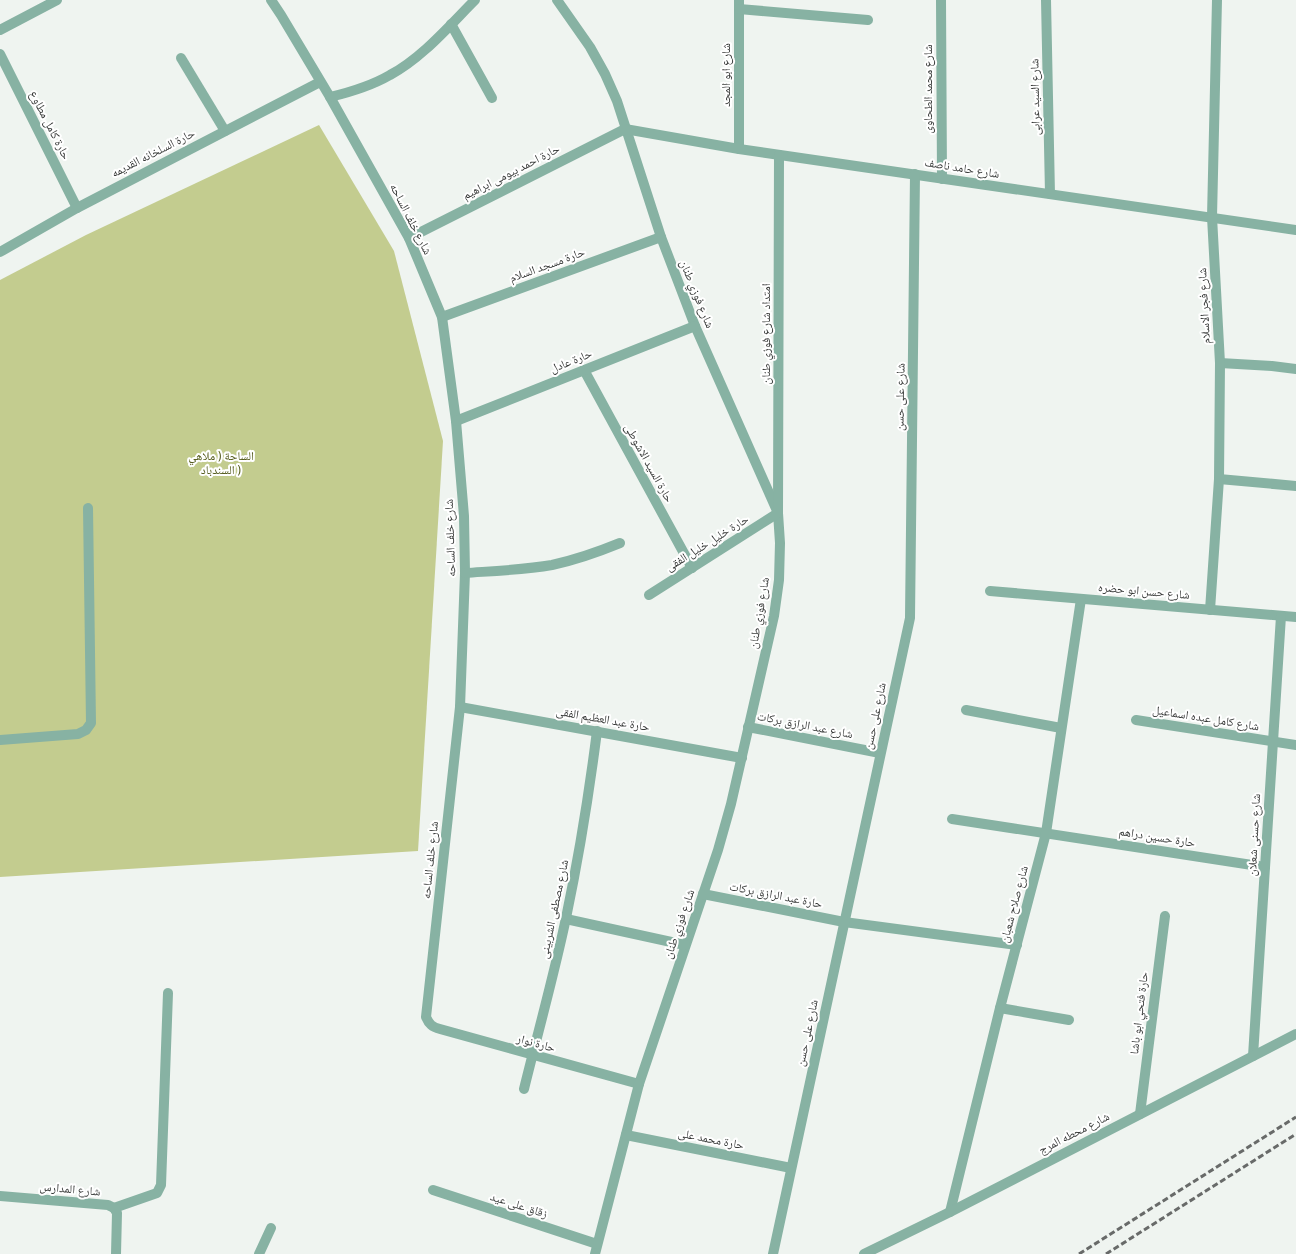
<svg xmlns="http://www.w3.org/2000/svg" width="1296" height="1254" viewBox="0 0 1296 1254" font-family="Cabin,'Noto Naskh Arabic',sans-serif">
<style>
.green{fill:#c3cc8f}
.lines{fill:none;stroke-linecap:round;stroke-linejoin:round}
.lane{stroke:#87b2a3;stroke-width:10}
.street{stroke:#87b2a3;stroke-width:10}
.rail{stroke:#686a69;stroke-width:3;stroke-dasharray:6 3;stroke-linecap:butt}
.labels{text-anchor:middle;stroke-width:4;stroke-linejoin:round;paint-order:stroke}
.street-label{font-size:12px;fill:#383a39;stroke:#fff}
.park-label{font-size:12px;fill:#555c1e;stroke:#fff}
</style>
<rect width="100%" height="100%" fill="#eff4f0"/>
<polygon class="green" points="319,125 394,251 443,441 418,851 0,877 0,280 86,235"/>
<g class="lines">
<g class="lane">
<polyline points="0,740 78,734 86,730 91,723 88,508"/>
<polyline points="114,1208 157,1193 161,1185 168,993"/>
</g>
<g class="street">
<path d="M 271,0 L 281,15 L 330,97 L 409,238 L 442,317 L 456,421 L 464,516 L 465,573 L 460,707 L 426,1017 C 429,1024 432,1027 440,1029 L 639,1084"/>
<polyline points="557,0 590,47 605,74 617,101 661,237 695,326 778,513 780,543 779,580 774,616 731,804 718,850 639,1084 595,1254"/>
<polyline points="739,0 739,149"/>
<polyline points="941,0 942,179"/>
<polyline points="1046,0 1050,194"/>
<polyline points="739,9 868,20"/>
<polyline points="451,24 492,98"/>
<polyline points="0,30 57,0"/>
<polyline points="0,54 77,208"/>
<polyline points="181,58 225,131"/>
<path d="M 330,97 C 351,92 371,86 390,75 C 422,58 449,26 475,0"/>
<polyline points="409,238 625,129 739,149 1296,230"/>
<polyline points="0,252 77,208 320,82"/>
<polyline points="442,317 661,237"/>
<polyline points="1220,363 1272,366 1296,369"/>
<polyline points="584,370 692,568"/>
<polyline points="456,421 695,326"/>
<polyline points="1219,479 1296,486"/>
<path d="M 465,573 C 494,571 523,570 552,565 C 575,560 598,552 620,543"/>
<polyline points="990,591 1296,617"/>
<polyline points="649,595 778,513 779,155"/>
<polyline points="1210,610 1219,479 1220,363 1212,217 1217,0"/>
<polyline points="460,707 742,758"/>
<polyline points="966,710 1061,728"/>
<polyline points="1136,720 1296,745"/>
<polyline points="748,727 880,753"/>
<polyline points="952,819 1265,867"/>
<polyline points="703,894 844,922 1017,945"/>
<polyline points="566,919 685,945"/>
<polyline points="1000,1008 1069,1020"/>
<polyline points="1253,1056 1281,616"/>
<path d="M 524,1089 C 538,1032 554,975 566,918 C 579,856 589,794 597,731"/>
<polyline points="1140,1114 1165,916"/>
<polyline points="626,1135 791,1168"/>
<polyline points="433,1190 597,1244"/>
<polyline points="0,1196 108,1205 114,1208 117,1213 116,1254"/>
<polyline points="950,1212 1000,1008 1046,833 1081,599"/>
<polyline points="259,1254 271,1228"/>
<polyline points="773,1254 910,618 915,174"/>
<polyline points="864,1254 950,1212 1296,1034"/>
</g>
<g class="rail">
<polyline points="1079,1254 1296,1117"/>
<polyline points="1106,1254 1296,1134"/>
</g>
</g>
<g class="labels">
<g class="street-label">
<text transform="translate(726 75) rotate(-90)" y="4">شارع ابو المجد</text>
<text transform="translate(928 89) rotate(-90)" y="4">شارع محمد الطحاوى</text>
<text transform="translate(1035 97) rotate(-91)" y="4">شارع السيد عرابى</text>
<text transform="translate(50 125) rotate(63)" y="4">حارة كامل مطاوع</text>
<text transform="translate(153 153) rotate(-27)" y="4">حارة السلخانه القديمه</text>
<text transform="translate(962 168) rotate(9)" y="4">شارع حامد ناصف</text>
<text transform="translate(511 172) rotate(-27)" y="4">حارة احمد بيومى ابراهيم</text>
<text transform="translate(411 219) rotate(63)" y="4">شارع خلف الساحه</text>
<text transform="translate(547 265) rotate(-20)" y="4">حارة مسجد السلام</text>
<text transform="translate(697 294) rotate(68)" y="4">شارع فوزي طنان</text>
<text transform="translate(1204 306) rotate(-93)" y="4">شارع فجر الاسلام</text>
<text transform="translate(766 334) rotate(-90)" y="4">امتداد شارع فوزي طنان</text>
<text transform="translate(571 361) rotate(-22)" y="4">حارة عادل</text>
<text transform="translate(900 397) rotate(-89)" y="4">شارع على حسن</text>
<text transform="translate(649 463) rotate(61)" y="4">حارة السيد الاشوطى</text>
<text transform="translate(450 538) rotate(-92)" y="4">شارع خلف الساحه</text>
<text transform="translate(707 543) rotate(-32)" y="4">حارة خليل خليل الفقى</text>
<text transform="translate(1144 591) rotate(5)" y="4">شارع حسن ابو حضره</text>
<text transform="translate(759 613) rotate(-80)" y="4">شارع فوزي طنان</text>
<text transform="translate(875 716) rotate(-78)" y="4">شارع على حسن</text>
<text transform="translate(1206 718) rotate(9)" y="4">شارع كامل عبده اسماعيل</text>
<text transform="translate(603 719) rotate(10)" y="4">حارة عبد العظيم الفقى</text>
<text transform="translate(805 725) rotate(11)" y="4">شارع عبد الرازق بركات</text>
<text transform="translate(1254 835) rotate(-87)" y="4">شارع حسنى شعلان</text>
<text transform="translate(1157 837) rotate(9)" y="4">حارة حسين دراهم</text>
<text transform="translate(430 860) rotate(-84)" y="4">شارع خلف الساحه</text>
<text transform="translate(776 895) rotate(11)" y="4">حارة عبد الرازق بركات</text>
<text transform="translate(1014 904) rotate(-75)" y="4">شارع صلاح شعبان</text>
<text transform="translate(554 909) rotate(-78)" y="4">شارع مصطفى الشربينى</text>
<text transform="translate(679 924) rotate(-71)" y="4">شارع فوزي طنان</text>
<text transform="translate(1139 1013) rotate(-83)" y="4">حارة فتحي ابو باشا</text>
<text transform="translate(807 1033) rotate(-78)" y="4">شارع على حسن</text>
<text transform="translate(536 1043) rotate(15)" y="4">حارة نوار</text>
<text transform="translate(1074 1133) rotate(-27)" y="4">شارع محطه المرج</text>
<text transform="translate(711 1139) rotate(11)" y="4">حارة محمد على</text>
<text transform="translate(70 1189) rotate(5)" y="4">شارع المدارس</text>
<text transform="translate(519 1205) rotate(18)" y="4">زقاق على عيد</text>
</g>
<g class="park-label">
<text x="221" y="460">الساحة ( ملاهي<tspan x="221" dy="14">السندباد )</tspan></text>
</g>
</g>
</svg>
